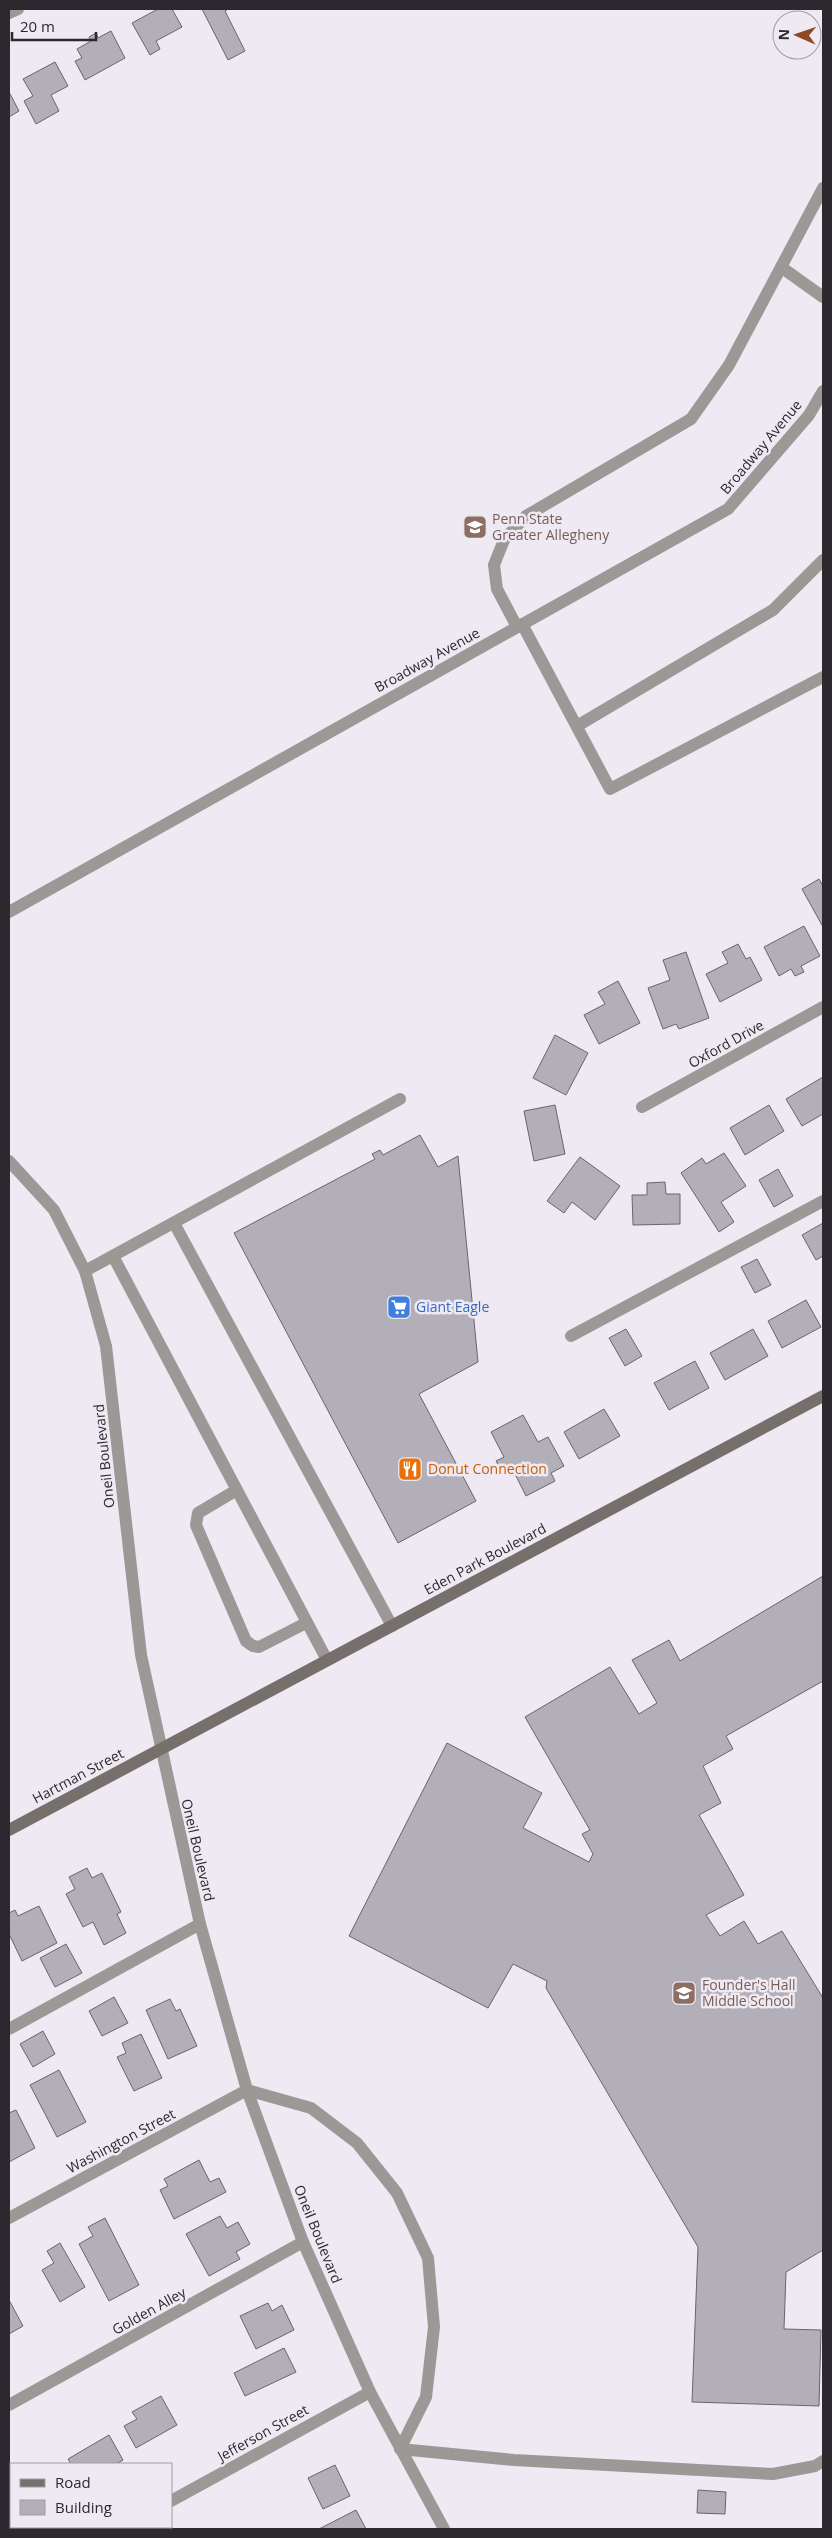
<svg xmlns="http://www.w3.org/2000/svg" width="832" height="2538" viewBox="0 0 832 2538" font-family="'Open Sans',sans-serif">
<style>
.building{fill:#b3afb8;stroke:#69656d}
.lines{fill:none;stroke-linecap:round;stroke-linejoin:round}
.service{stroke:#9c9895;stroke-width:12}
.minor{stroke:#9c9895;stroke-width:12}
.tertiary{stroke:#9c9895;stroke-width:12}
.secondary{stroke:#76706c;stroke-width:12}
.labels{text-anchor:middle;stroke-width:5;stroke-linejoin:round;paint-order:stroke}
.street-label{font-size:14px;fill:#2b292d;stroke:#eee9f3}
.education-label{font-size:14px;fill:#785e54;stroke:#eee9f3;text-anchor:start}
.shop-label{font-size:14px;fill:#366cbe;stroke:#eee9f3;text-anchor:start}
.food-label{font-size:14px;fill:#c56008;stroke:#eee9f3;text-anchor:start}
</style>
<rect width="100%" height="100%" fill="#eee9f3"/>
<g class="building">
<polygon points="158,9 172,9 182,27 156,41 160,49 150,55 132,23"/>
<polygon points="202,9 228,9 225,11 245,51 228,60"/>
<polygon points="111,31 125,58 85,80 75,61 82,58 77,49 91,41 89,37 96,33 98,38"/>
<polygon points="55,62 68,86 51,95 59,111 36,124 24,101 33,96 23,79"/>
<polygon points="9,92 19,111 9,117"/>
<polygon points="819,879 823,886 823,927 802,889"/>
<polygon points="804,926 820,956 801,966 804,972 795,976 791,969 779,976 764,947"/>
<polygon points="738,944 746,959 750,957 762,980 720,1002 706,974 728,963 722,952"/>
<polygon points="686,952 709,1018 679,1029 676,1024 663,1029 648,988 670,980 663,960"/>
<polygon points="618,981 640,1023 599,1044 584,1015 605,1004 598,992"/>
<polygon points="555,1035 588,1053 566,1095 533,1078"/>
<polygon points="823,1077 823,1114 802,1126 786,1099"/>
<polygon points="555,1105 565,1154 534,1161 524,1111"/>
<polygon points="769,1105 784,1131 745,1155 730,1128"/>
<polygon points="420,1135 438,1167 458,1156 478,1362 419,1394 476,1501 398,1543 234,1233 375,1159 372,1154 380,1150 383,1155"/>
<polygon points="724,1153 746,1186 721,1202 734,1222 719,1232 681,1173 702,1158 706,1164"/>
<polygon points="580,1157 620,1186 595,1220 572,1202 564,1213 547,1201"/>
<polygon points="778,1169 793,1196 774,1207 759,1180"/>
<polygon points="665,1182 666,1194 680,1194 680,1224 633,1225 632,1195 647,1195 647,1183"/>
<polygon points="823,1223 823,1256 816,1260 802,1235"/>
<polygon points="757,1259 771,1285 755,1293 741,1267"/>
<polygon points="806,1300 821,1327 782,1348 768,1321"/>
<polygon points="626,1329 642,1356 625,1366 609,1338"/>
<polygon points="753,1329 768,1356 725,1380 710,1353"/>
<polygon points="695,1361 709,1388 669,1410 654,1383"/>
<polygon points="604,1409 620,1436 579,1459 564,1432"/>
<polygon points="523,1415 538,1442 548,1437 564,1466 551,1473 555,1481 526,1496 512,1468 503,1473 496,1461 504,1457 491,1432"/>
<polygon points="823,1576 823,1681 726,1736 733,1749 703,1766 721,1803 699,1815 744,1895 706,1915 720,1936 744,1921 758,1944 782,1931 823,1998 823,2250 786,2272 784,2329 821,2330 819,2406 692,2402 698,2247 546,1988 547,1981 513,1964 488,2008 349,1936 447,1743 542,1793 523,1828 589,1862 593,1854 582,1834 590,1830 525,1717 610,1667 639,1714 657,1703 632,1660 669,1640 680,1661"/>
<polygon points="87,1868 92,1878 102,1873 121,1912 117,1914 126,1933 104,1945 93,1922 83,1927 66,1894 75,1889 69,1877"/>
<polygon points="39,1906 57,1943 22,1961 9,1934 9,1913 15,1910 18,1916"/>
<polygon points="66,1944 82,1973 55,1987 40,1958"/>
<polygon points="114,1997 128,2023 102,2036 89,2011"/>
<polygon points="170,1999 176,2011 180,2009 197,2046 168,2059 146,2010"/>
<polygon points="43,2031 55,2054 33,2067 20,2044"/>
<polygon points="141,2034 162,2078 134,2091 117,2057 126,2053 122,2043"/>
<polygon points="59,2070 86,2122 57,2137 30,2085"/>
<polygon points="16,2110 35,2148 9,2162 9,2113"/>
<polygon points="199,2160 210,2182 219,2178 226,2192 174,2219 160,2190 168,2186 164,2179"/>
<polygon points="220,2216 227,2228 238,2222 250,2244 236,2252 240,2259 209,2276 186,2234"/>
<polygon points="105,2218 139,2285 109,2301 79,2244 93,2236 88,2227"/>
<polygon points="60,2243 85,2287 60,2302 42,2270 54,2263 47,2251"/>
<polygon points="9,2300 23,2326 9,2334"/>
<polygon points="268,2303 272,2311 282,2305 294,2330 256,2349 240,2316"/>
<polygon points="284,2348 296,2372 245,2396 234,2373"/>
<polygon points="161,2396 177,2425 136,2448 124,2426 137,2419 132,2412"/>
<polygon points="109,2435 123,2460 116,2464 71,2464 68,2459"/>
<polygon points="335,2465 350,2496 323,2509 308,2478"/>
<polygon points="698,2490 726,2492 725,2514 697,2513"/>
<polygon points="9,2494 11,2498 11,2521 9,2523"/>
<polygon points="356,2510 366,2529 319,2529"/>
</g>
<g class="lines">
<g class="service">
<polyline points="781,267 823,297"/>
<polyline points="522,624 610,789 823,677"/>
<polyline points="517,627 497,589 494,565 504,540 526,516 691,419 729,365 823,188"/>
<polyline points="577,726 773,610 823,560"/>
<polyline points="174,1223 392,1626"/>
<polyline points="113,1256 327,1660"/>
<polyline points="85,1271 400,1099"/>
<polyline points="571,1336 823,1201"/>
<polyline points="235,1491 198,1513 196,1525 246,1641 253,1646 259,1647 306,1623"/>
<polyline points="9,2029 200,1924"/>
<polyline points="247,2090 311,2108 357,2143 397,2193 428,2258 434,2327 426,2397 400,2449 514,2460 773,2474 815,2466 823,2461"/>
<polyline points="9,2405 303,2242"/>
</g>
<g class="minor">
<polyline points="9,13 18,9"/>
<polyline points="9,912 728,509 809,415 823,391"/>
<polyline points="642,1107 823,1007"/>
<polyline points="9,2218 247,2090"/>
<polyline points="171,2501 370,2392"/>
<polyline points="120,2529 125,2527"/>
</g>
<polyline class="tertiary" points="9,1161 54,1210 85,1271 106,1346 141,1655 200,1924 247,2090 303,2242 370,2392 444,2529"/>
<polyline class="secondary" points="9,1830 823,1396"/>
</g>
<defs>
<g id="university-square" transform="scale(1.25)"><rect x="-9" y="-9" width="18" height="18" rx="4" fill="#8d6e63" stroke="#eee9f3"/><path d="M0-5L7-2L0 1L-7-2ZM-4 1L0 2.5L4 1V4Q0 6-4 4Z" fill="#fff"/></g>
<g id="supermarket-square" transform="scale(1.25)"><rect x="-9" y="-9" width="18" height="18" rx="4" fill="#3f7fe0" stroke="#eee9f3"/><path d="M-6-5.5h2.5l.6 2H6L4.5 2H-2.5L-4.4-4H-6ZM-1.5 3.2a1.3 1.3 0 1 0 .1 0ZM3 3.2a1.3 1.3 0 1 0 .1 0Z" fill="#fff"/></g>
<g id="restaurant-square" transform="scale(1.25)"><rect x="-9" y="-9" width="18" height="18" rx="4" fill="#e8710a" stroke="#eee9f3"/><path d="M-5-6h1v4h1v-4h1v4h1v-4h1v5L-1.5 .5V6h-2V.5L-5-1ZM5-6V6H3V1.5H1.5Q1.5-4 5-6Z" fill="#fff"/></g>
<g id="school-square" transform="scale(1.25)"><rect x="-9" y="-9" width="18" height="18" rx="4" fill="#8d6e63" stroke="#eee9f3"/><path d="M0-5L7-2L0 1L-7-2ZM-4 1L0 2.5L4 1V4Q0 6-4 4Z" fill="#fff"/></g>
</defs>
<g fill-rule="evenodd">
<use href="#university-square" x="475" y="527"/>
<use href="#supermarket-square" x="399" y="1307"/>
<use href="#restaurant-square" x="410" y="1469"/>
<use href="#school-square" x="684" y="1993"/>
</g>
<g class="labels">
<g class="street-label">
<text transform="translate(761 447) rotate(-50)" y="5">Broadway Avenue</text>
<text transform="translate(427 660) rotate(-29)" y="5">Broadway Avenue</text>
<text transform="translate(726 1044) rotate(-29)" y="5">Oxford Drive</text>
<text transform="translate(104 1456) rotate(-96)" y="5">Oneil Boulevard</text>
<text transform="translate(485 1559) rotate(-28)" y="5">Eden Park Boulevard</text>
<text transform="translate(78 1776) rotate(-28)" y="5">Hartman Street</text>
<text transform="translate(198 1850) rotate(77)" y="5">Oneil Boulevard</text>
<text transform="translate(121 2141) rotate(-28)" y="5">Washington Street</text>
<text transform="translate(318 2234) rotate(68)" y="5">Oneil Boulevard</text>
<text transform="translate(149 2311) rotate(-29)" y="5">Golden Alley</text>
<text transform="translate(263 2433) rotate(-29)" y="5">Jefferson Street</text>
</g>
<g class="education-label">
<text x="492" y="524">Penn State<tspan x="492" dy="16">Greater Allegheny</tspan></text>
<text x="702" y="1990">Founder's Hall<tspan x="702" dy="16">Middle School</tspan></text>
</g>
<g class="shop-label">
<text x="416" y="1312">Giant Eagle</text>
</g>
<g class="food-label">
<text x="428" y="1474">Donut Connection</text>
</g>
</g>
<rect width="832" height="2538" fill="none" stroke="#2b292d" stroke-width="20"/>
<rect x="10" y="2463" width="162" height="65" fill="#eee9f3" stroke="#a09ca4"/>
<rect x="20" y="2479" width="25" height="8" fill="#76706c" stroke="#a09ca4"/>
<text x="55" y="2488" font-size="15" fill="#2b292d">Road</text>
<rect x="20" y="2500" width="25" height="15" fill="#b3afb8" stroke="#a09ca4"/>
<text x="55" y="2513" font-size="15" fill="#2b292d">Building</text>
<g transform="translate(797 35) rotate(272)"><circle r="24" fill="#eee9f3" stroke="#a09ca4"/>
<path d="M0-4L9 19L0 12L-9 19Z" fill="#904924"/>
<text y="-8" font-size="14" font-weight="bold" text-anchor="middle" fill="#2b292d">N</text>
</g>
<path d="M12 32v8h84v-8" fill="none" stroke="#2b292d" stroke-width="2.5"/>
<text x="20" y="32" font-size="15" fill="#2b292d" stroke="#eee9f3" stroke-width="4" paint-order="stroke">20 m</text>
</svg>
